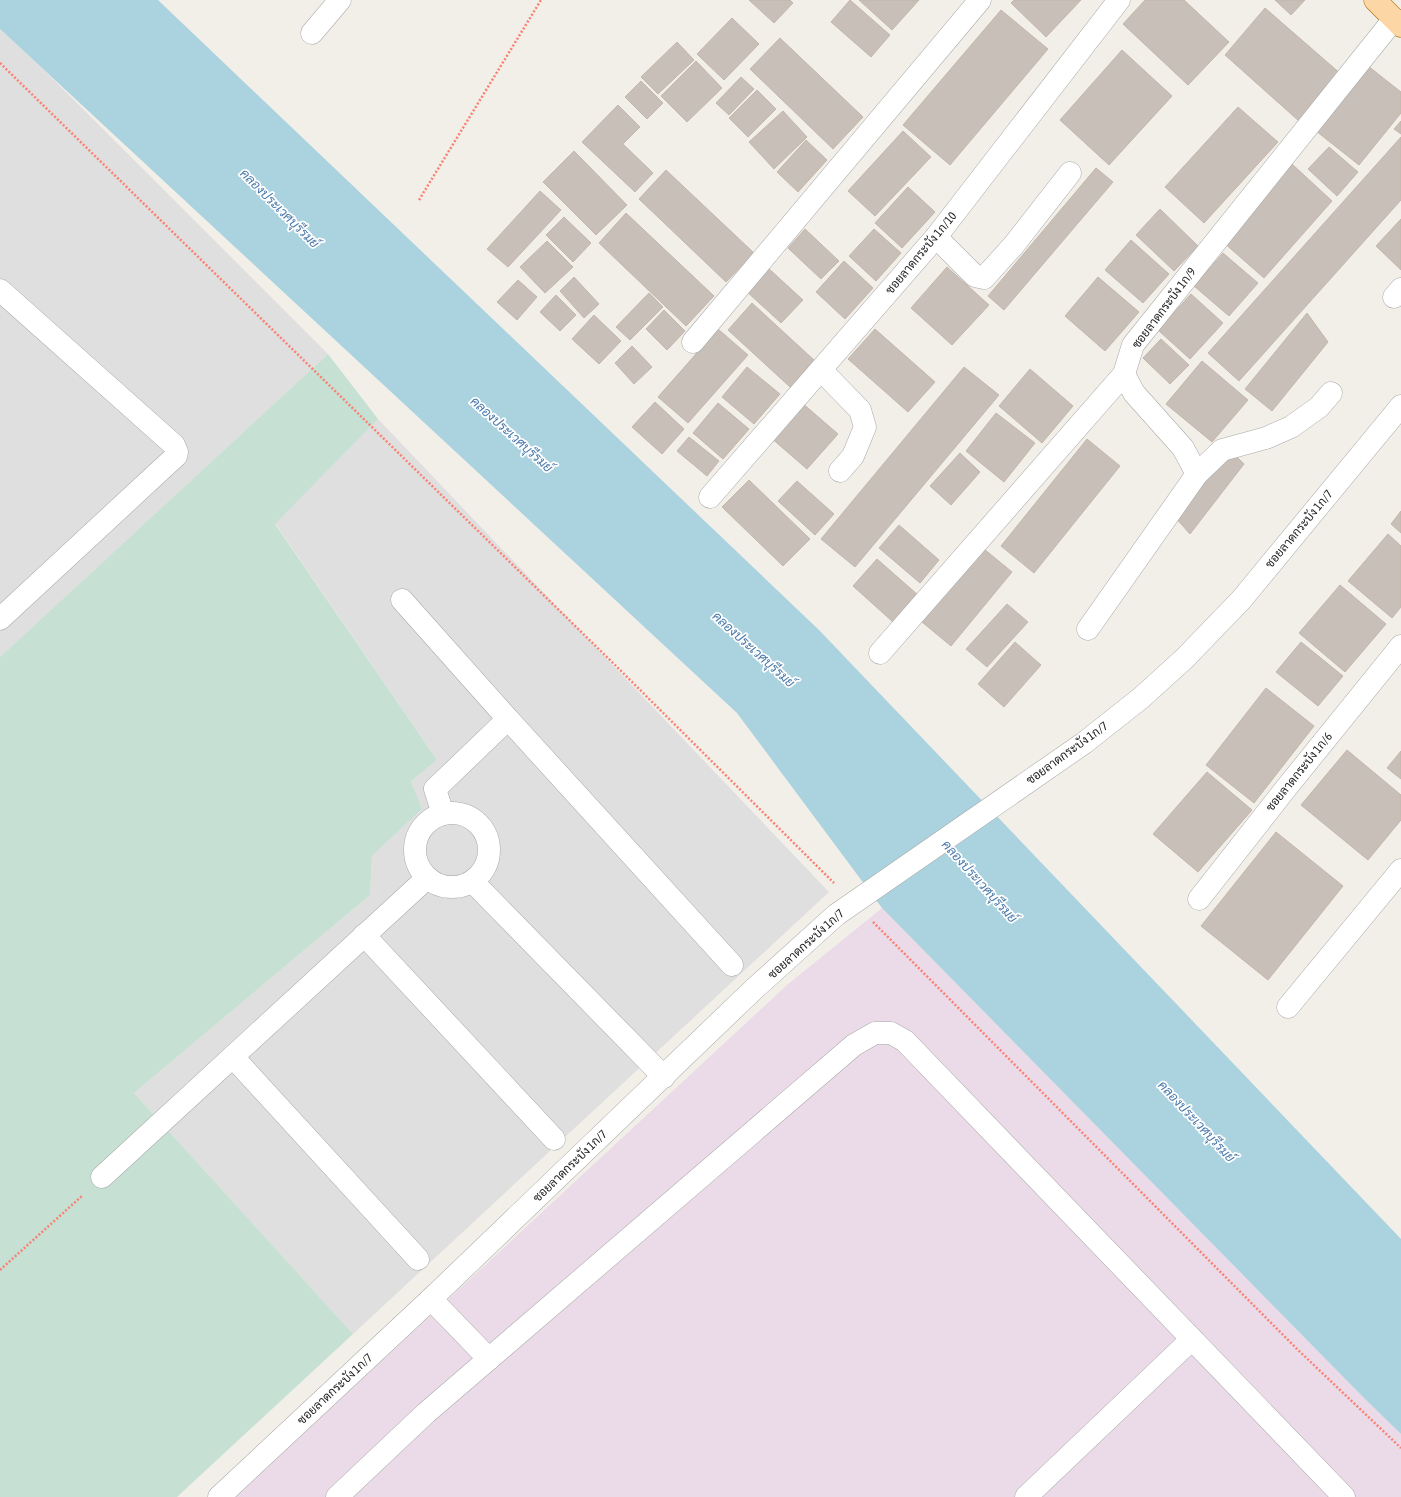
<svg xmlns="http://www.w3.org/2000/svg" width="1401" height="1497" viewBox="0 0 1401 1497" font-family="'Asap Condensed',Sarabun,sans-serif">
<style>
.residential{fill:#e0dfdf}
.industrial{fill:#ebdbe8}
.wetland{fill:#c6e0d4}
.water{fill:#aad3df}
.building{fill:#c7bfb8;stroke:#c4b6ab}
.lines{fill:none;stroke-linecap:round;stroke-linejoin:round}
.minor-casing{stroke:#a9a9a9;stroke-width:23}
.major-casing{stroke:#a06b00;stroke-width:23}
.path{stroke:#fa8072;stroke-width:2.5;stroke-dasharray:2 2;stroke-linecap:butt}
.minor{stroke:#fff;stroke-width:22}
.major{stroke:#fcd6a4;stroke-width:22}
.labels{text-anchor:middle;stroke-width:3.5;stroke-linejoin:round;paint-order:stroke}
.street-label{font-size:12px;fill:#222;stroke:#fff}
.water-label{font-size:13px;font-style:italic;fill:#4a7aab;stroke:#fff}
</style>
<rect width="100%" height="100%" fill="#f2efe9"/>
<g class="residential">
<polygon points="0,29 48,74 328,354 0,657"/>
<polygon points="378,419 829,892 353,1334 134,1093 370,895 372,856 422,809 411,781 437,760 275,523"/>
</g>
<polygon class="industrial" points="882,908 1365,1399 1401,1434 1401,1497 235,1497 787,985"/>
<polygon class="wetland" points="328,354 378,419 275,524 437,760 411,781 422,809 372,856 370,895 134,1093 353,1334 177,1497 0,1497 0,657"/>
<polygon class="water" points="0,0 158,0 819,630 1401,1239 1401,1434 1365,1399 882,908 737,713 0,29"/>
<g class="building">
<polygon points="749,0 790,0 793,3 774,23"/>
<polygon points="850,0 890,35 871,57 831,22"/>
<polygon points="859,0 919,0 892,30"/>
<polygon points="1014,0 1081,0 1046,37 1011,3"/>
<polygon points="1145,0 1184,0 1229,42 1188,85 1123,24"/>
<polygon points="1275,0 1305,0 1291,15"/>
<polygon points="1265,8 1342,75 1300,122 1225,55"/>
<polygon points="1001,10 1048,49 950,165 903,125"/>
<polygon points="732,18 759,44 724,80 697,54"/>
<polygon points="780,38 863,117 833,149 750,69"/>
<polygon points="677,42 694,60 658,94 641,77"/>
<polygon points="1122,50 1172,96 1109,165 1060,120"/>
<polygon points="696,61 722,88 687,122 661,96"/>
<polygon points="1368,66 1401,92 1401,113 1359,165 1316,131"/>
<polygon points="741,77 754,89 729,115 716,103"/>
<polygon points="641,81 663,103 647,119 625,97"/>
<polygon points="757,90 776,109 748,137 729,118"/>
<polygon points="618,105 640,127 623,144 653,173 635,192 582,142"/>
<polygon points="1238,107 1278,142 1204,223 1165,187"/>
<polygon points="783,111 807,137 774,169 749,142"/>
<polygon points="1401,121 1401,134 1394,129"/>
<polygon points="903,131 931,157 875,216 848,191"/>
<polygon points="1401,137 1401,200 1239,381 1208,353"/>
<polygon points="806,140 827,160 798,192 777,172"/>
<polygon points="1329,147 1358,172 1337,196 1308,169"/>
<polygon points="574,151 627,205 596,235 543,182"/>
<polygon points="1292,164 1332,201 1264,278 1223,242"/>
<polygon points="1096,168 1113,182 1004,310 988,296"/>
<polygon points="666,170 754,253 726,282 639,199"/>
<polygon points="908,187 935,212 902,248 875,223"/>
<polygon points="540,191 561,210 508,267 487,249"/>
<polygon points="1160,209 1198,246 1174,271 1136,235"/>
<polygon points="626,213 714,296 686,326 599,243"/>
<polygon points="564,217 591,243 573,262 546,235"/>
<polygon points="1401,219 1401,270 1376,246"/>
<polygon points="805,229 839,261 821,279 788,248"/>
<polygon points="874,229 901,253 876,281 849,256"/>
<polygon points="1131,240 1169,274 1143,303 1105,270"/>
<polygon points="547,241 573,267 545,293 520,267"/>
<polygon points="1223,253 1258,283 1229,316 1194,286"/>
<polygon points="844,261 873,288 845,319 816,292"/>
<polygon points="767,267 803,300 781,323 745,290"/>
<polygon points="947,267 989,305 952,345 911,308"/>
<polygon points="574,277 599,304 584,318 560,291"/>
<polygon points="1098,277 1139,312 1105,351 1065,316"/>
<polygon points="518,280 537,297 517,320 497,302"/>
<polygon points="649,293 663,307 630,340 616,327"/>
<polygon points="1191,294 1223,323 1190,359 1158,330"/>
<polygon points="556,295 576,315 560,331 540,312"/>
<polygon points="752,303 814,360 790,387 728,330"/>
<polygon points="664,310 685,331 667,350 646,329"/>
<polygon points="1307,313 1328,342 1272,411 1245,389"/>
<polygon points="594,315 621,341 599,364 572,339"/>
<polygon points="718,329 748,355 688,423 658,397"/>
<polygon points="875,329 935,382 908,412 848,359"/>
<polygon points="1161,339 1189,365 1170,384 1143,358"/>
<polygon points="632,346 652,367 634,384 615,363"/>
<polygon points="1202,361 1248,400 1212,442 1166,404"/>
<polygon points="747,367 780,394 754,424 722,397"/>
<polygon points="964,367 999,395 855,567 821,539"/>
<polygon points="1030,369 1073,406 1042,443 999,406"/>
<polygon points="655,402 684,429 662,454 632,427"/>
<polygon points="801,402 838,434 807,469 770,437"/>
<polygon points="718,403 749,429 723,459 693,433"/>
<polygon points="996,413 1035,443 1004,482 966,451"/>
<polygon points="689,437 719,461 707,476 677,451"/>
<polygon points="1087,439 1120,466 1034,573 1001,546"/>
<polygon points="1232,452 1244,464 1190,534 1174,516"/>
<polygon points="960,453 980,472 951,505 930,486"/>
<polygon points="749,480 810,539 783,566 722,507"/>
<polygon points="797,481 834,514 815,535 778,501"/>
<polygon points="1401,511 1401,533 1391,524"/>
<polygon points="899,525 939,560 920,583 879,548"/>
<polygon points="1388,534 1401,546 1401,607 1392,618 1348,581"/>
<polygon points="984,549 1012,572 951,646 922,622"/>
<polygon points="877,559 918,595 893,622 853,586"/>
<polygon points="1340,585 1386,624 1345,672 1299,633"/>
<polygon points="1007,604 1028,622 987,667 966,649"/>
<polygon points="1015,642 1041,665 1004,707 978,684"/>
<polygon points="1301,642 1343,676 1318,706 1276,672"/>
<polygon points="1266,688 1314,726 1254,803 1206,765"/>
<polygon points="1347,750 1401,795 1401,820 1368,860 1301,805"/>
<polygon points="1401,751 1401,779 1387,768"/>
<polygon points="1207,772 1252,810 1198,872 1153,834"/>
<polygon points="1276,832 1343,886 1268,980 1201,926"/>
</g>
<g class="lines">
<g class="minor-casing">
<g id="minor">
<polyline points="312,33 340,0"/>
<polyline points="936,237 975,276 984,278 1013,246 1070,173"/>
<polyline points="0,290 174,445 177,452 176,456 164,467 0,619"/>
<polyline points="1394,297 1401,289"/>
<polyline points="693,342 980,0"/>
<polyline points="821,370 860,410 865,427 853,456 840,471"/>
<polyline points="1197,474 1222,450 1266,438 1291,427 1319,407 1331,393"/>
<polyline points="710,497 936,237 1119,0"/>
<polyline points="402,600 508,719"/>
<polyline points="1088,629 1197,474 1183,448 1134,393 1124,374 1133,345 1394,19"/>
<polyline points="880,653 1124,374"/>
<circle cx="452" cy="850" r="37"/>
<polyline points="443,814 435,789 508,719 732,965"/>
<polyline points="473,882 664,1077"/>
<polyline points="1199,899 1287,787 1401,646"/>
<polyline points="364,935 554,1139"/>
<polyline points="1288,1007 1401,870"/>
<polyline points="233,1057 418,1259"/>
<polyline points="102,1177 427,878"/>
<polyline points="431,1299 489,1359"/>
<polyline points="219,1497 431,1299 753,990 836,915 1084,743 1141,698 1185,658 1241,600 1401,406"/>
<polyline points="337,1497 426,1413 854,1045 875,1033 891,1033 905,1041 1344,1497"/>
<polyline points="1026,1497 1192,1339"/>
</g>
</g>
<g class="major-casing">
<polyline id="major" points="1375,0 1401,26"/>
</g>
<g class="path">
<polyline points="0,63 614,664 834,883"/>
<polyline points="419,200 541,0"/>
<polyline points="873,922 1297,1349 1401,1448"/>
<polyline points="0,1270 83,1195"/>
</g>
<use href="#minor" class="minor"/>
<use href="#major" class="major"/>
</g>
<g class="labels">
<g class="street-label">
<text transform="translate(921 253) rotate(-50)" y="4">ซอยลาดกระบัง 1ก/10</text>
<text transform="translate(1164 308) rotate(-53)" y="4">ซอยลาดกระบัง 1ก/9</text>
<text transform="translate(1299 529) rotate(-50)" y="4">ซอยลาดกระบัง 1ก/7</text>
<text transform="translate(1067 753) rotate(-36)" y="4">ซอยลาดกระบัง 1ก/7</text>
<text transform="translate(1299 772) rotate(-51)" y="4">ซอยลาดกระบัง 1ก/6</text>
<text transform="translate(806 944) rotate(-42)" y="4">ซอยลาดกระบัง 1ก/7</text>
<text transform="translate(570 1166) rotate(-44)" y="4">ซอยลาดกระบัง 1ก/7</text>
<text transform="translate(335 1389) rotate(-43)" y="4">ซอยลาดกระบัง 1ก/7</text>
</g>
<g class="water-label">
<text transform="translate(280 208) rotate(45)" y="5">คลองประเวศบุรีรมย์</text>
<text transform="translate(512 434) rotate(42)" y="5">คลองประเวศบุรีรมย์</text>
<text transform="translate(754 649) rotate(42)" y="5">คลองประเวศบุรีรมย์</text>
<text transform="translate(980 881) rotate(48)" y="5">คลองประเวศบุรีรมย์</text>
<text transform="translate(1197 1121) rotate(47)" y="5">คลองประเวศบุรีรมย์</text>
</g>
</g>
</svg>
